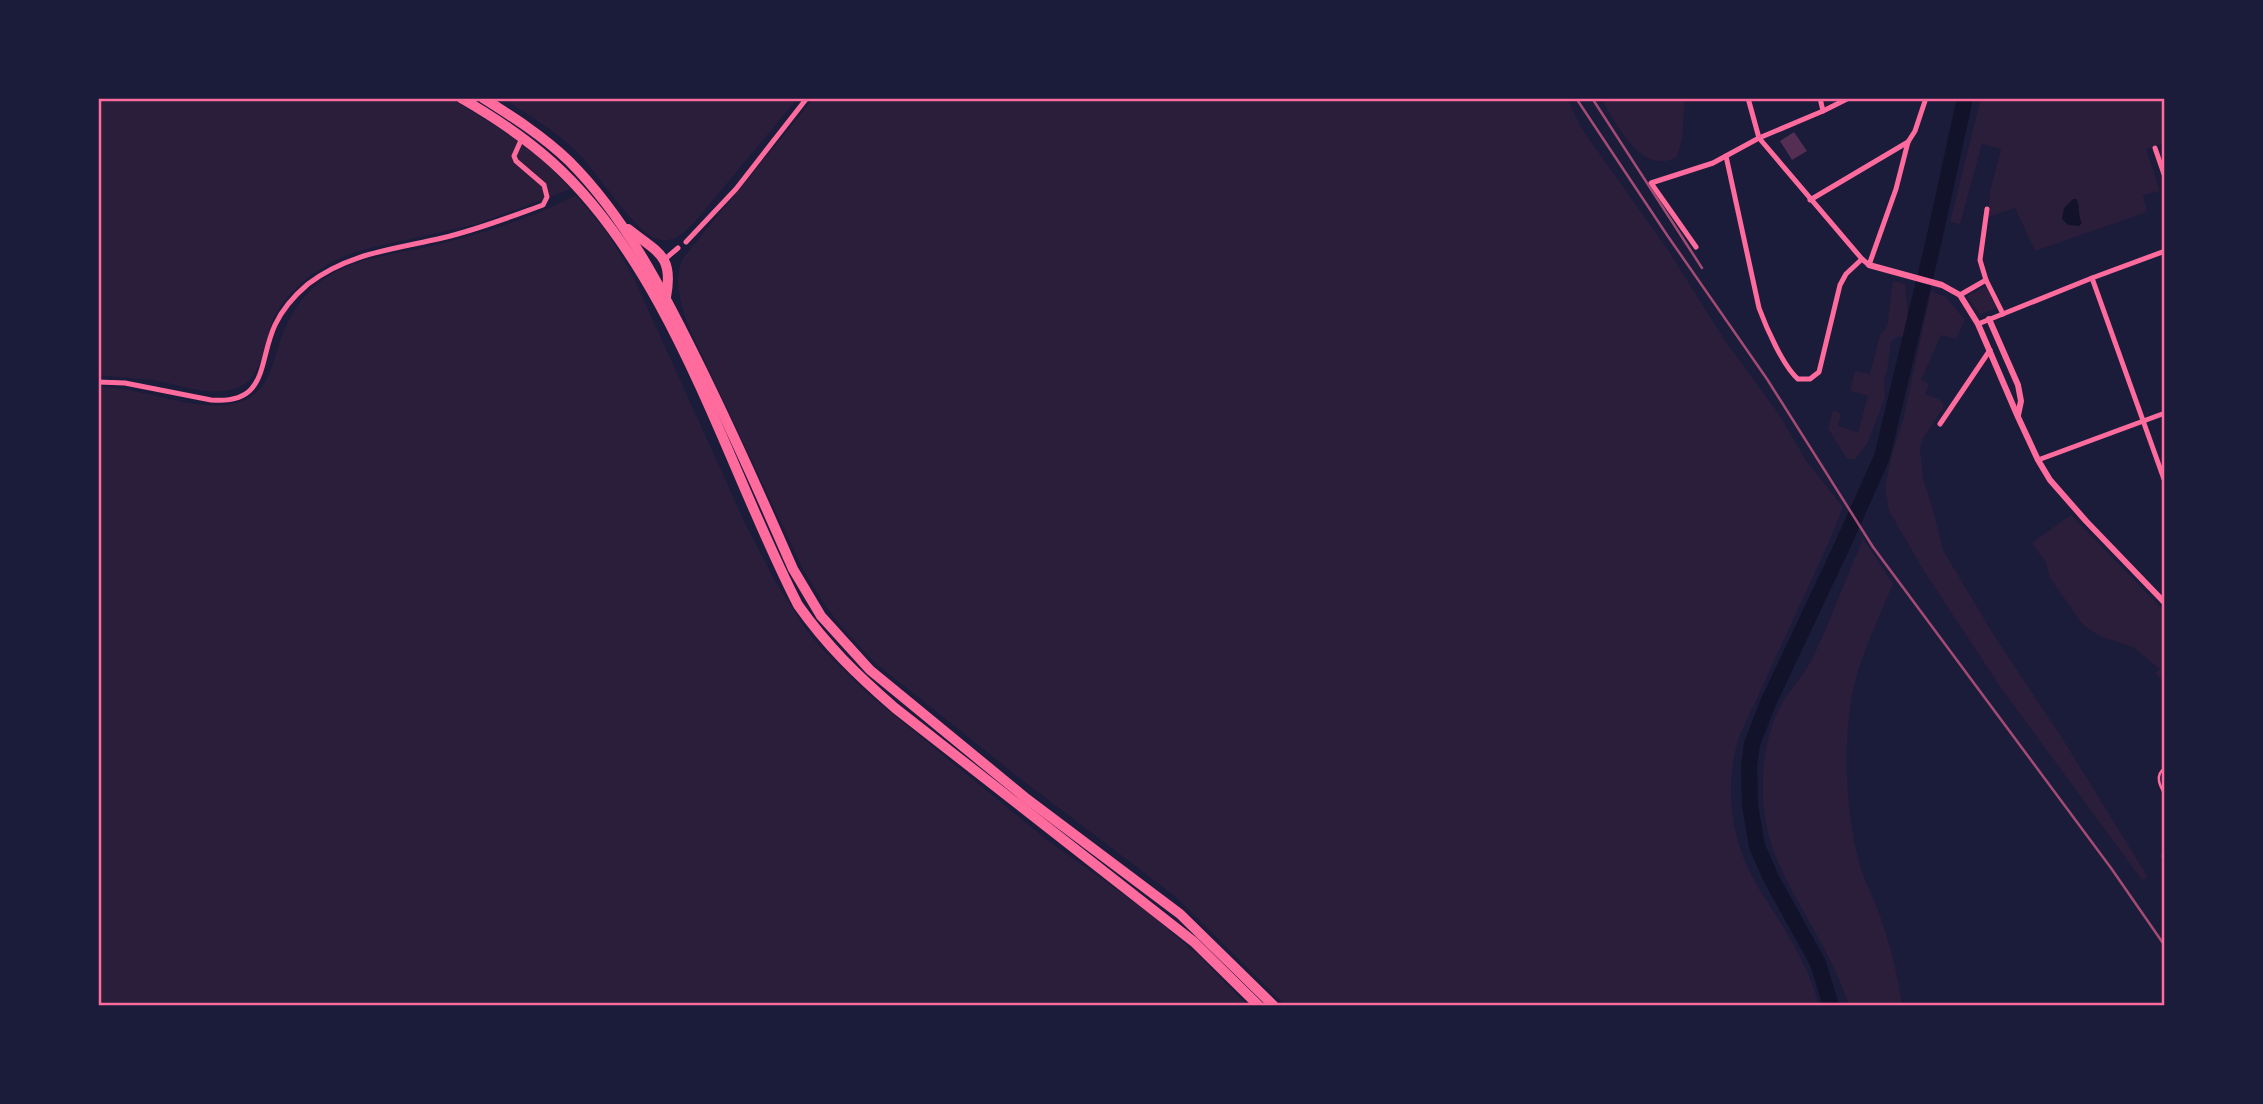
<svg xmlns="http://www.w3.org/2000/svg" width="2263" height="1104" viewBox="0 0 2263 1104" font-family="'Open Sans',sans-serif">
<style>
.green{fill:#2a1e3b}
.water{fill:#12122b}
.lines{fill:none;stroke-linecap:round;stroke-linejoin:round}
.river{stroke:#12122b;stroke-width:16}
.building{fill:#542f53}
.service{stroke:#ff6b9d;stroke-width:2.5}
.minor{stroke:#ff6b9d;stroke-width:5}
.tertiary{stroke:#ff6b9d;stroke-width:6}
.motorway{stroke:#ff6b9d;stroke-width:10}
.rail{stroke:#a44b75;stroke-width:2.5}
.neatline{fill:none;stroke:#ff6b9d;stroke-width:2.5}
</style>
<rect width="100%" height="100%" fill="#1b1b3a"/>
<g class="green">
<path d="M 98,98 L 451,98 L 511,136 L 546,163 L 571,189 L 477,224 L 366,249 C 331,258 294,282 276,314 C 264,337 265,377 237,388 C 210,398 179,384 152,380 C 134,378 116,377 98,375 Z"/>
<path d="M 502,98 L 798,98 L 694,223 C 683,233 674,244 657,239 C 633,231 596,169 573,148 C 551,128 526,113 502,98 Z"/>
<path d="M 814,98 L 1567,98 L 1582,129 L 1668,250 L 1726,342 L 1778,413 L 1807,462 L 1843,507 L 1830,540 L 1739,737 C 1724,787 1730,841 1758,887 C 1782,926 1808,961 1819,1006 L 1286,1006 L 1176,897 L 1022,780 L 874,662 L 839,624 L 821,599 L 803,569 L 691,332 C 682,310 672,281 683,258 Z"/>
<path d="M 1601,98 L 1685,98 L 1682,140 L 1677,157 C 1641,177 1615,122 1601,98 Z"/>
<polygon points="1981,98 2165,98 2165,143 2146,149 2160,191 2143,195 2147,212 2035,251 2015,208 1988,217 1990,191 2001,149 1982,144 1960,224 1950,222"/>
<path d="M 576,195 L 608,234 L 633,276 L 745,523 L 774,579 L 804,627 L 820,647 L 868,694 L 1046,839 L 1149,913 L 1198,955 L 1248,1006 L 98,1006 L 98,387 C 143,386 197,415 240,402 C 273,391 273,355 285,328 C 293,310 305,294 320,282 C 352,257 393,255 431,246 C 481,234 530,219 576,195 Z"/>
<polygon points="1893,281 1905,284 1910,335 1897,337 1891,341 1887,371 1884,380 1885,398 1880,411 1867,444 1855,459 1847,459 1828,428 1833,410 1841,413 1838,426 1858,432 1868,396 1850,391 1855,371 1870,374 1880,335 1887,327"/>
<polygon points="1986,286 1997,308 1980,315 1967,296"/>
<polygon points="1931,291 1946,297 1965,320 1956,339 1941,335 1921,380 1929,384 1925,394 1939,399 1943,404 1943,408 1922,440 1920,449 1923,478 1933,510 1943,550 1995,637 2062,738 2148,877 2142,880 1999,685 1924,571 1889,511 1885,487 1891,458 1903,420"/>
<polygon points="2071,515 2165,612 2165,683 2155,673 2160,669 2133,647 2100,636 2090,630 2081,622 2050,578 2046,563 2032,543"/>
<path d="M 1863,539 L 1893,584 C 1880,615 1865,646 1856,678 C 1841,733 1845,815 1861,869 C 1866,884 1874,898 1879,913 C 1890,943 1898,974 1902,1006 L 1849,1006 C 1833,953 1797,908 1776,857 C 1758,816 1758,752 1778,711 C 1787,692 1803,677 1813,657 C 1831,619 1846,578 1863,539 Z"/>
</g>
<path class="water" d="M 2073,199 L 2076,199 C 2081,206 2077,215 2082,223 L 2079,226 L 2068,225 L 2062,219 L 2064,208 Z"/>
<g class="lines">
<polyline class="river" points="1831,1006 1818,963 1771,878 1757,846 1750,806 1749,766 1752,744 1768,703 1843,544 1882,457 1934,240 1965,98"/>
</g>
<polygon class="building" points="1794,132 1807,151 1792,160 1780,141"/>
<g class="lines">
<g class="service">
<path d="M 2165,768 C 2154,775 2160,786 2165,795"/>
<polyline points="2165,846 2163,856 2165,869"/>
</g>
<g class="minor">
<polyline points="1748,98 1759,138 1862,259 1869,265 1896,189 1908,142 1915,131 1926,98"/>
<polyline points="1820,98 1823,111"/>
<polyline points="2155,148 2165,177"/>
<path d="M 1726,156 L 1759,308 C 1766,327 1783,366 1798,379 L 1810,379 L 1819,372 L 1840,285 L 1846,274 L 1862,259"/>
<polyline points="1810,200 1908,142"/>
<polyline points="1987,209 1980,260 1986,280 2003,314"/>
<polyline points="686,242 736,189 807,98"/>
<polyline points="1696,247 1651,183 1713,163 1759,138 1823,111 1849,98"/>
<polyline points="665,259 678,248"/>
<polyline points="2092,278 2165,482"/>
<polyline points="1960,295 1986,280"/>
<polyline points="1978,324 2092,278 2165,251"/>
<path d="M 98,382 L 125,383 L 211,400 C 269,405 258,361 275,325 C 282,310 295,295 308,284 C 348,253 395,249 442,238 C 477,230 510,217 543,205 L 547,197 L 544,185 L 516,161 L 514,156 L 522,138"/>
<polyline points="1940,424 1990,350"/>
<polyline points="2038,460 2165,413"/>
</g>
<g class="tertiary">
<polyline points="1869,265 1942,285 1960,295 1978,324 2018,417 2038,460 2050,480 2086,521 2165,603"/>
<polyline points="1989,319 2018,385 2021,401 2018,415"/>
</g>
<g class="motorway">
<path d="M 461,98 C 494,117 524,137 552,162 C 673,271 725,463 798,605 C 827,646 857,675 895,708 L 1194,942 L 1259,1006"/>
<path d="M 483,98 C 513,117 543,136 569,161 C 624,216 661,287 695,356 C 730,426 762,498 793,569 L 821,616 L 870,670 L 1027,799 L 1180,914 L 1274,1006"/>
<path d="M 628,229 C 658,253 674,255 666,297"/>
</g>
<g class="rail">
<polyline points="1576,98 1667,235 1767,379 1873,547 2111,868 2165,946"/>
<polyline points="1592,98 1702,268"/>
</g>
</g>
<rect width="2263" height="1104" fill="none" stroke="#1b1b3a" stroke-width="200"/>
<rect x="100" y="100" width="2063" height="904" class="neatline"/>
</svg>
